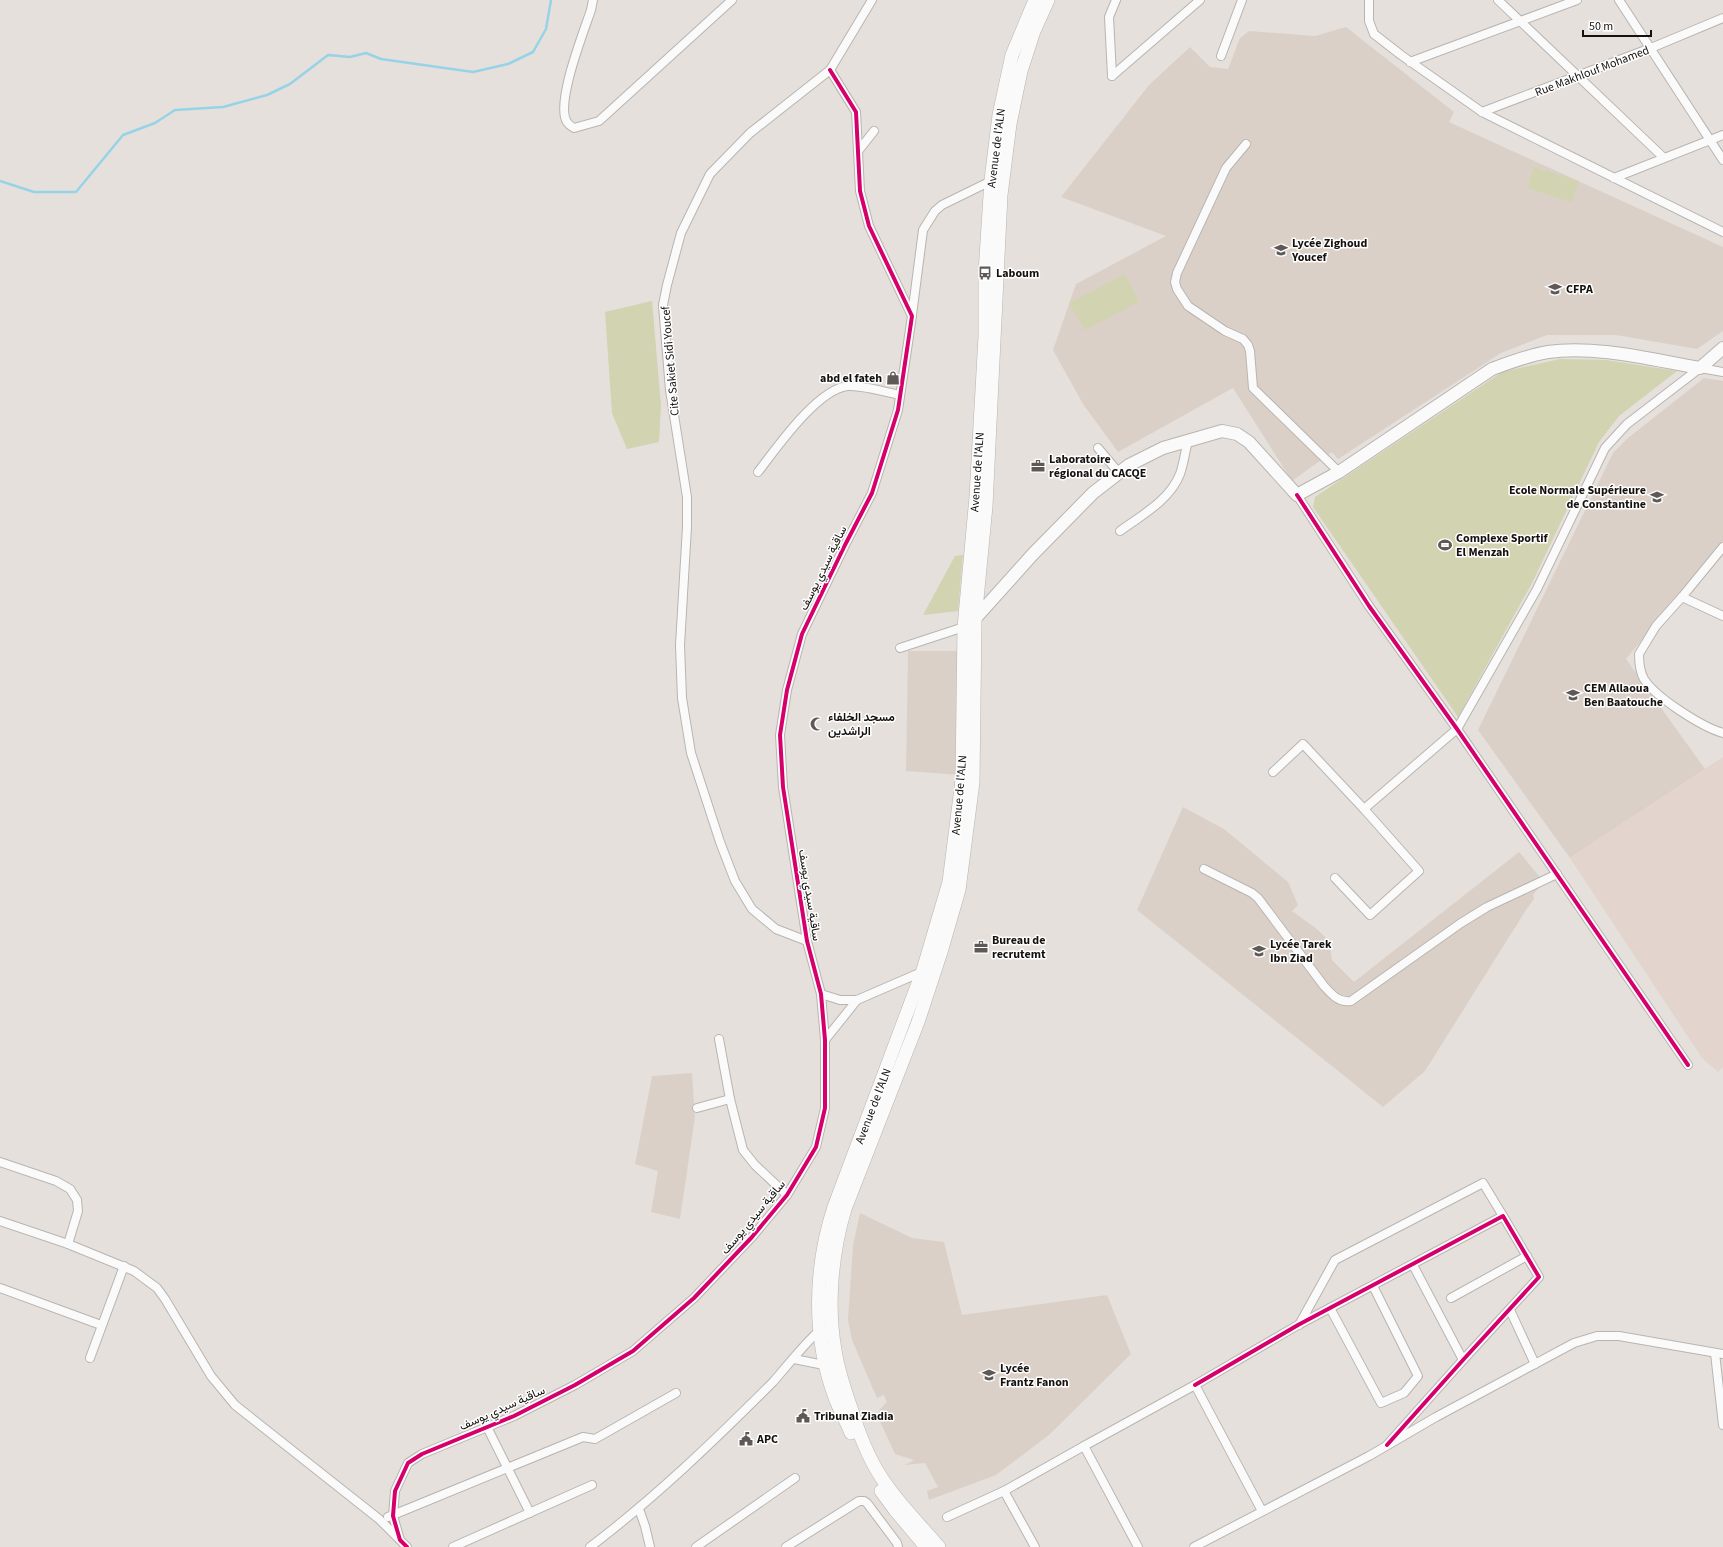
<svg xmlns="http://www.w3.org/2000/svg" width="1723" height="1547" viewBox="0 0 1723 1547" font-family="'Source Sans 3',Vazirmatn,sans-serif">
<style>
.built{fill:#dbd0c7}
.medical{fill:#e4d4ce}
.green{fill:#d1d3b1}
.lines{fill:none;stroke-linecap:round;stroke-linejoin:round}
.stream{stroke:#97d3e7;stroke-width:2.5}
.street-casing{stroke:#b8b5b1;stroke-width:10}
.secondary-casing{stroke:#b8b5b1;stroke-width:14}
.primary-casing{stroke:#b8b5b1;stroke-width:14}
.street{stroke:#fbfafa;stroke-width:8}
.secondary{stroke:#fbfafa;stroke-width:12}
.primary{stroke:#fbfafa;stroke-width:13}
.cycleway-casing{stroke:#fff;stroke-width:6}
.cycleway{stroke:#d6006c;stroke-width:4}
.labels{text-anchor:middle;stroke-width:3;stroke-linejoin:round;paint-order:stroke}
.street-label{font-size:12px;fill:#15110f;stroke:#fff}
.poi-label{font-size:12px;font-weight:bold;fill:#15110f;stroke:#fff;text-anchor:start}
</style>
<rect width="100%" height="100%" fill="#e5e0db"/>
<g class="built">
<polygon points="1346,27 1454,112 1449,122 1723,247 1723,331 1697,349 1616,335 1547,335 1501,353 1338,459 1332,452 1292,481 1233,388 1118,452 1083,404 1053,350 1076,284 1166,236 1061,197 1149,85 1190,47 1210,67 1228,69 1240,38 1249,31 1315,36"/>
<polygon points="1704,378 1723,381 1723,541 1626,659 1705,769 1570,858 1478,730 1613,453 1628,438"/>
<polygon points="908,651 962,651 960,775 906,771"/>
<polygon points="1183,807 1224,829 1288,882 1298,905 1292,911 1317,929 1329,941 1332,960 1354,982 1519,852 1544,882 1533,895 1534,899 1526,910 1425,1071 1383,1107 1137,910"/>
<polygon points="692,1073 695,1117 680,1219 651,1212 658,1171 635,1164 652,1076"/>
<polygon points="860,1213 912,1238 944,1242 962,1315 1107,1295 1131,1354 1049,1435 996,1475 929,1500 927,1491 938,1487 925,1463 905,1465 914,1460 895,1454 878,1417 880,1409 887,1402 884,1395 877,1398 852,1340 848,1320 853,1245"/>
</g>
<polygon class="medical" points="1723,757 1723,1067 1718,1072 1702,1058 1570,858"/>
<g class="green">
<polygon points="1534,167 1579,181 1572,202 1527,188"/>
<polygon points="1125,274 1139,302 1085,330 1069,303"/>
<polygon points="652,301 661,405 659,442 627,449 612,413 605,312"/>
<polygon points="1560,359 1606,360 1677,371 1619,416 1599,442 1532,583 1458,717 1313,507 1315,497 1502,372"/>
<polygon points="963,555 958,611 923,615 955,556"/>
</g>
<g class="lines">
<polyline class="stream" points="0,181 34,192 76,192 123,135 155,123 175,110 223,107 267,95 290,84 328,55 350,57 366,53 381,59 473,72 508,64 533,52 546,29 551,0"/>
<g class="street-casing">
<g id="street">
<path d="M 593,0 L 591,10 C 584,31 555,104 567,122 C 569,125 572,127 574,128 L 599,121 L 732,0"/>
<polyline points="1369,0 1369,21 1374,34 1401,55 1482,112 1723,232"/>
<polyline points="1498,0 1664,158"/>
<polyline points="1619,0 1723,160"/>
<polyline points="1221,56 1242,0"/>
<polyline points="1410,62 1577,0"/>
<polyline points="1112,76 1200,0"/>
<polyline points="1112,76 1109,17 1116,0"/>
<polyline points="1482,112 1651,48 1723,18"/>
<polyline points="1246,144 1226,168 1177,273 1175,282 1177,289 1188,306 1225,331 1243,339 1248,345 1250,351 1253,388 1339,472"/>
<polyline points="859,150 874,131"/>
<polyline points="1614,178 1723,135"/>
<polyline points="912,315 923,230 935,211 942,205 993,180"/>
<polyline points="1098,448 1119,473"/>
<path d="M 758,472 C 776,449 817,389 848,386 C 862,385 886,392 900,395"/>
<polyline points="1297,495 1369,606 1457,729 1688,1065"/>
<path d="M 1120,531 C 1142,515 1170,500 1180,474 C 1184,463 1185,451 1188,441"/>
<path d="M 1723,547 L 1682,597 L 1656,626 L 1639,654 C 1639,662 1640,672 1644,679 C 1655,697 1702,727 1723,733"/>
<polyline points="1682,597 1723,616"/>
<polyline points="900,648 964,627"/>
<polyline points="1273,772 1303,744 1364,809 1419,871 1370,915 1335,878"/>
<polyline points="1364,809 1457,729 1537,589 1605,448 1627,424 1700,368 1723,372"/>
<path d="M 1204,869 L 1252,893 L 1258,898 L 1324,986 C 1332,995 1339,1003 1351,1001 L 1461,923 L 1487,907 L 1557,874"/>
<polyline points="807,941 776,929 752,909 735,881 720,842 691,753 682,698 680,645 687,527 687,497 670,390 663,305 667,285 681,233 710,174 750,133 830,70 872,0"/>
<polyline points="821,994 840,1000 857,1000 924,971"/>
<polyline points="719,1039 730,1099 743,1150 755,1165 787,1195"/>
<polyline points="825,1040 857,1000"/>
<polyline points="697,1108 730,1099"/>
<polyline points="0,1162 56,1181 70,1189 77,1200 78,1211 68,1244"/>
<polyline points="0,1221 68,1244 134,1271 157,1288 165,1299 211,1376 235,1405 379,1519 399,1539"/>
<polyline points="1413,1265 1463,1360"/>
<polyline points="0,1288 101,1325"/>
<polyline points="1451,1298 1527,1256"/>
<polyline points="1330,1308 1381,1403 1404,1393 1418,1376 1373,1286"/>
<polyline points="1510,1310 1535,1364"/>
<polyline points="1299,1325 1335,1260 1483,1183 1503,1216"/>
<polyline points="1715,1353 1723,1425"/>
<polyline points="90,1358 124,1266"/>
<polyline points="794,1359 829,1366"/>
<polyline points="1195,1385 1298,1325 1503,1216 1539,1277 1463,1360 1387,1445"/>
<polyline points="487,1427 530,1513"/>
<polyline points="1084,1446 1195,1385 1262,1511"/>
<polyline points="1004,1491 1084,1446 1138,1547"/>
<polyline points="639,1509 645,1526 650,1547"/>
<polyline points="388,1517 583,1437 595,1439 676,1393"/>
<polyline points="947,1517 1004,1491 1035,1547"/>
<polyline points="407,1547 400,1540 393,1516 395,1491 408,1463 422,1454 514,1416 575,1385 633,1351 694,1298 752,1237 787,1195 816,1147 825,1108 825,1040 821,994 807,941 783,787 780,735 787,690 802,634 845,545 872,493 898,410 912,316 869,226 860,191 856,112 830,70"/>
<polyline points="453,1547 592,1485"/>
<path d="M 590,1547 C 656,1497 715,1440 773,1382 C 782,1372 814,1332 822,1329"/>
<polyline points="696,1547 795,1478"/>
<polyline points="786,1547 859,1501 864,1501 867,1503 897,1543 898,1547"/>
<polyline points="1194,1547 1369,1456 1436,1417 1574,1343 1597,1336 1619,1336 1723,1354"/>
</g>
</g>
<g class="secondary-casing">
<path id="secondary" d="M 972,622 L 1033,554 L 1093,493 L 1129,465 L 1163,448 L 1222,431 L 1237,434 L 1249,442 L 1297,495 L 1339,472 L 1492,369 C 1511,362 1529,355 1548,352 C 1595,345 1653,360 1700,368 L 1723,348"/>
</g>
<g class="primary-casing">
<g id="primary">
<path d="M 851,1433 C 847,1422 840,1411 836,1400 C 812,1339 814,1268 834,1207 L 923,970 L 949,882 L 962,780 L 964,627 L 976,497 L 985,336 L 985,273 L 991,180 L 999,115 L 1012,55 L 1035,0"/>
<polyline points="881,1491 895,1510 926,1547"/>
<path d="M 939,1547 C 922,1527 903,1508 888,1487 C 871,1465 860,1437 852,1411 C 845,1391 838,1371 835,1350 C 827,1305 832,1252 845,1209 L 918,1022 L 941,952 L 959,890 L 973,782 L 975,620 L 986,506 L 1001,195 L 1010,124 L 1021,71 L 1034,31 L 1048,0"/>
</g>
</g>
<use href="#street" class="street"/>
<use href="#secondary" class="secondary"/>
<use href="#primary" class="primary"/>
<g class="cycleway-casing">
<g id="cycleway">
<polyline points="1297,495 1369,606 1457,729 1688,1065"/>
<polyline points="1195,1385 1298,1325 1503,1216 1539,1277 1463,1360 1387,1445"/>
<polyline points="407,1547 400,1540 393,1516 395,1491 408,1463 422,1454 514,1416 575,1385 633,1351 694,1298 752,1237 787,1195 816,1147 825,1108 825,1040 821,994 807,941 783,787 780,735 787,690 802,634 845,545 872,493 898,410 912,316 869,226 860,191 856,112 830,70"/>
</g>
</g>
<use href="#cycleway" class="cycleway"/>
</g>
<defs>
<g id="school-bare" transform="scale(1.08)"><path d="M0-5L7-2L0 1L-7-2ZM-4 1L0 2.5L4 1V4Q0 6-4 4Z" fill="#5e5956" stroke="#fff" stroke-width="2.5" paint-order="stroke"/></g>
<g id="bus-bare" transform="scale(1.08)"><path d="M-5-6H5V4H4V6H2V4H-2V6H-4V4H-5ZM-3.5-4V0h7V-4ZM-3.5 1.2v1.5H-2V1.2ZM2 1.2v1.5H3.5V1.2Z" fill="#5e5956" stroke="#fff" stroke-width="2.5" paint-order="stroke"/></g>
<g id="university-bare" transform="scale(1.08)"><path d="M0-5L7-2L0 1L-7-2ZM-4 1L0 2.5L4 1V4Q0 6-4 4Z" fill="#5e5956" stroke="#fff" stroke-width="2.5" paint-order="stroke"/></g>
<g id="shop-bare" transform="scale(1.08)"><path d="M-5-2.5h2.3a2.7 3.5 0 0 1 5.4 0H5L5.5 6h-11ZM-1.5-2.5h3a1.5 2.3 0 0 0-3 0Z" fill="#5e5956" stroke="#fff" stroke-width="2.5" paint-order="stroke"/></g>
<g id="office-bare" transform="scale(1.08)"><path d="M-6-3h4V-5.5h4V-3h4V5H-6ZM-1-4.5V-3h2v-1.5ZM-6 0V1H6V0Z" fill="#5e5956" stroke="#fff" stroke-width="2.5" paint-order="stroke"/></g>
<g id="stadium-bare" transform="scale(1.08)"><path d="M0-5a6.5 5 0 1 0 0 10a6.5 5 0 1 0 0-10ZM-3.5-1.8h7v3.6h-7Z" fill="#5e5956" stroke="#fff" stroke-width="2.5" paint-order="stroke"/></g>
<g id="mosque-bare" transform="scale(1.08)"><path d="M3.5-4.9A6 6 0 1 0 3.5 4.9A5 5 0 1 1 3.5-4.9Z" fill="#5e5956" stroke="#fff" stroke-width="2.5" paint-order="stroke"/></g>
<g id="civic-bare" transform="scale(1.08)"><path d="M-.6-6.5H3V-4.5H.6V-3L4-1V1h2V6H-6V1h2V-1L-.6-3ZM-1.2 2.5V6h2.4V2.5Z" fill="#5e5956" stroke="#fff" stroke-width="2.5" paint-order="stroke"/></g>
</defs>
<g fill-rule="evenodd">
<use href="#school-bare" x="1281" y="250"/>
<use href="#bus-bare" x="985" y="273"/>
<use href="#university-bare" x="1555" y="289"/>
<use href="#shop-bare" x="893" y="378"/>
<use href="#office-bare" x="1038" y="466"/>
<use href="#university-bare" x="1657" y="497"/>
<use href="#stadium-bare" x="1445" y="545"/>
<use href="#school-bare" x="1573" y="695"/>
<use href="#mosque-bare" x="817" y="724"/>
<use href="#office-bare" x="981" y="947"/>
<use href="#school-bare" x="1259" y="951"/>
<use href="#school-bare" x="989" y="1375"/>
<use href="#civic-bare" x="803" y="1416"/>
<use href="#civic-bare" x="746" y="1439"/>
</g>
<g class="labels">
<g class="street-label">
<text transform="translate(1592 71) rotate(-21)" y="4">Rue Makhlouf Mohamed</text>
<text transform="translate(996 148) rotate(-83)" y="4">Avenue de l'ALN</text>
<text transform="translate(670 361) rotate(-95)" y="4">Cite Sakiet Sidi Youcef</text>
<text transform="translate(977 472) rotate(-86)" y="4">Avenue de l'ALN</text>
<text transform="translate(823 568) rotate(-64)" y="4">ساقية سيدي يوسف</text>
<text transform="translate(959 795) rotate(-85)" y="4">Avenue de l'ALN</text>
<text transform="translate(810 895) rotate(81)" y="4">ساقية سيدي يوسف</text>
<text transform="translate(873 1106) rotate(-69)" y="4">Avenue de l'ALN</text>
<text transform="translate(753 1217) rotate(-50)" y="4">ساقية سيدي يوسف</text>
<text transform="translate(502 1408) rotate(-24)" y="4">ساقية سيدي يوسف</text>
</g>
<g class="poi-label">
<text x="1292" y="247">Lycée Zighoud<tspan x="1292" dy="14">Youcef</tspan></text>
<text x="996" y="277">Laboum</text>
<text x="1566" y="293">CFPA</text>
<text x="882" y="382" text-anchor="end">abd el fateh</text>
<text x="1049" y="463">Laboratoire<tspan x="1049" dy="14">régional du CACQE</tspan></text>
<text x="1646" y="494" text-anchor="end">Ecole Normale Supérieure<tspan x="1646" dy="14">de Constantine</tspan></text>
<text x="1456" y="542">Complexe Sportif<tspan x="1456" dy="14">El Menzah</tspan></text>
<text x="1584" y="692">CEM Allaoua<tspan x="1584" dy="14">Ben Baatouche</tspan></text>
<text x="828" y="721">مسجد الخلفاء<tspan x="828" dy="14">الراشدين</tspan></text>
<text x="992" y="944">Bureau de<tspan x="992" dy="14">recrutemt</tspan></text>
<text x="1270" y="948">Lycée Tarek<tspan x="1270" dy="14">Ibn Ziad</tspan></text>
<text x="1000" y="1372">Lycée<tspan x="1000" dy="14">Frantz Fanon</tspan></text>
<text x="814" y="1420">Tribunal Ziadia</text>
<text x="757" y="1443">APC</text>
</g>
</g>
<path d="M1583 30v6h68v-6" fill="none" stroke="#15110f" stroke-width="2"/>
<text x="1589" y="30" font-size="12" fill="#15110f" stroke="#ffffff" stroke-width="3" paint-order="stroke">50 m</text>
</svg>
